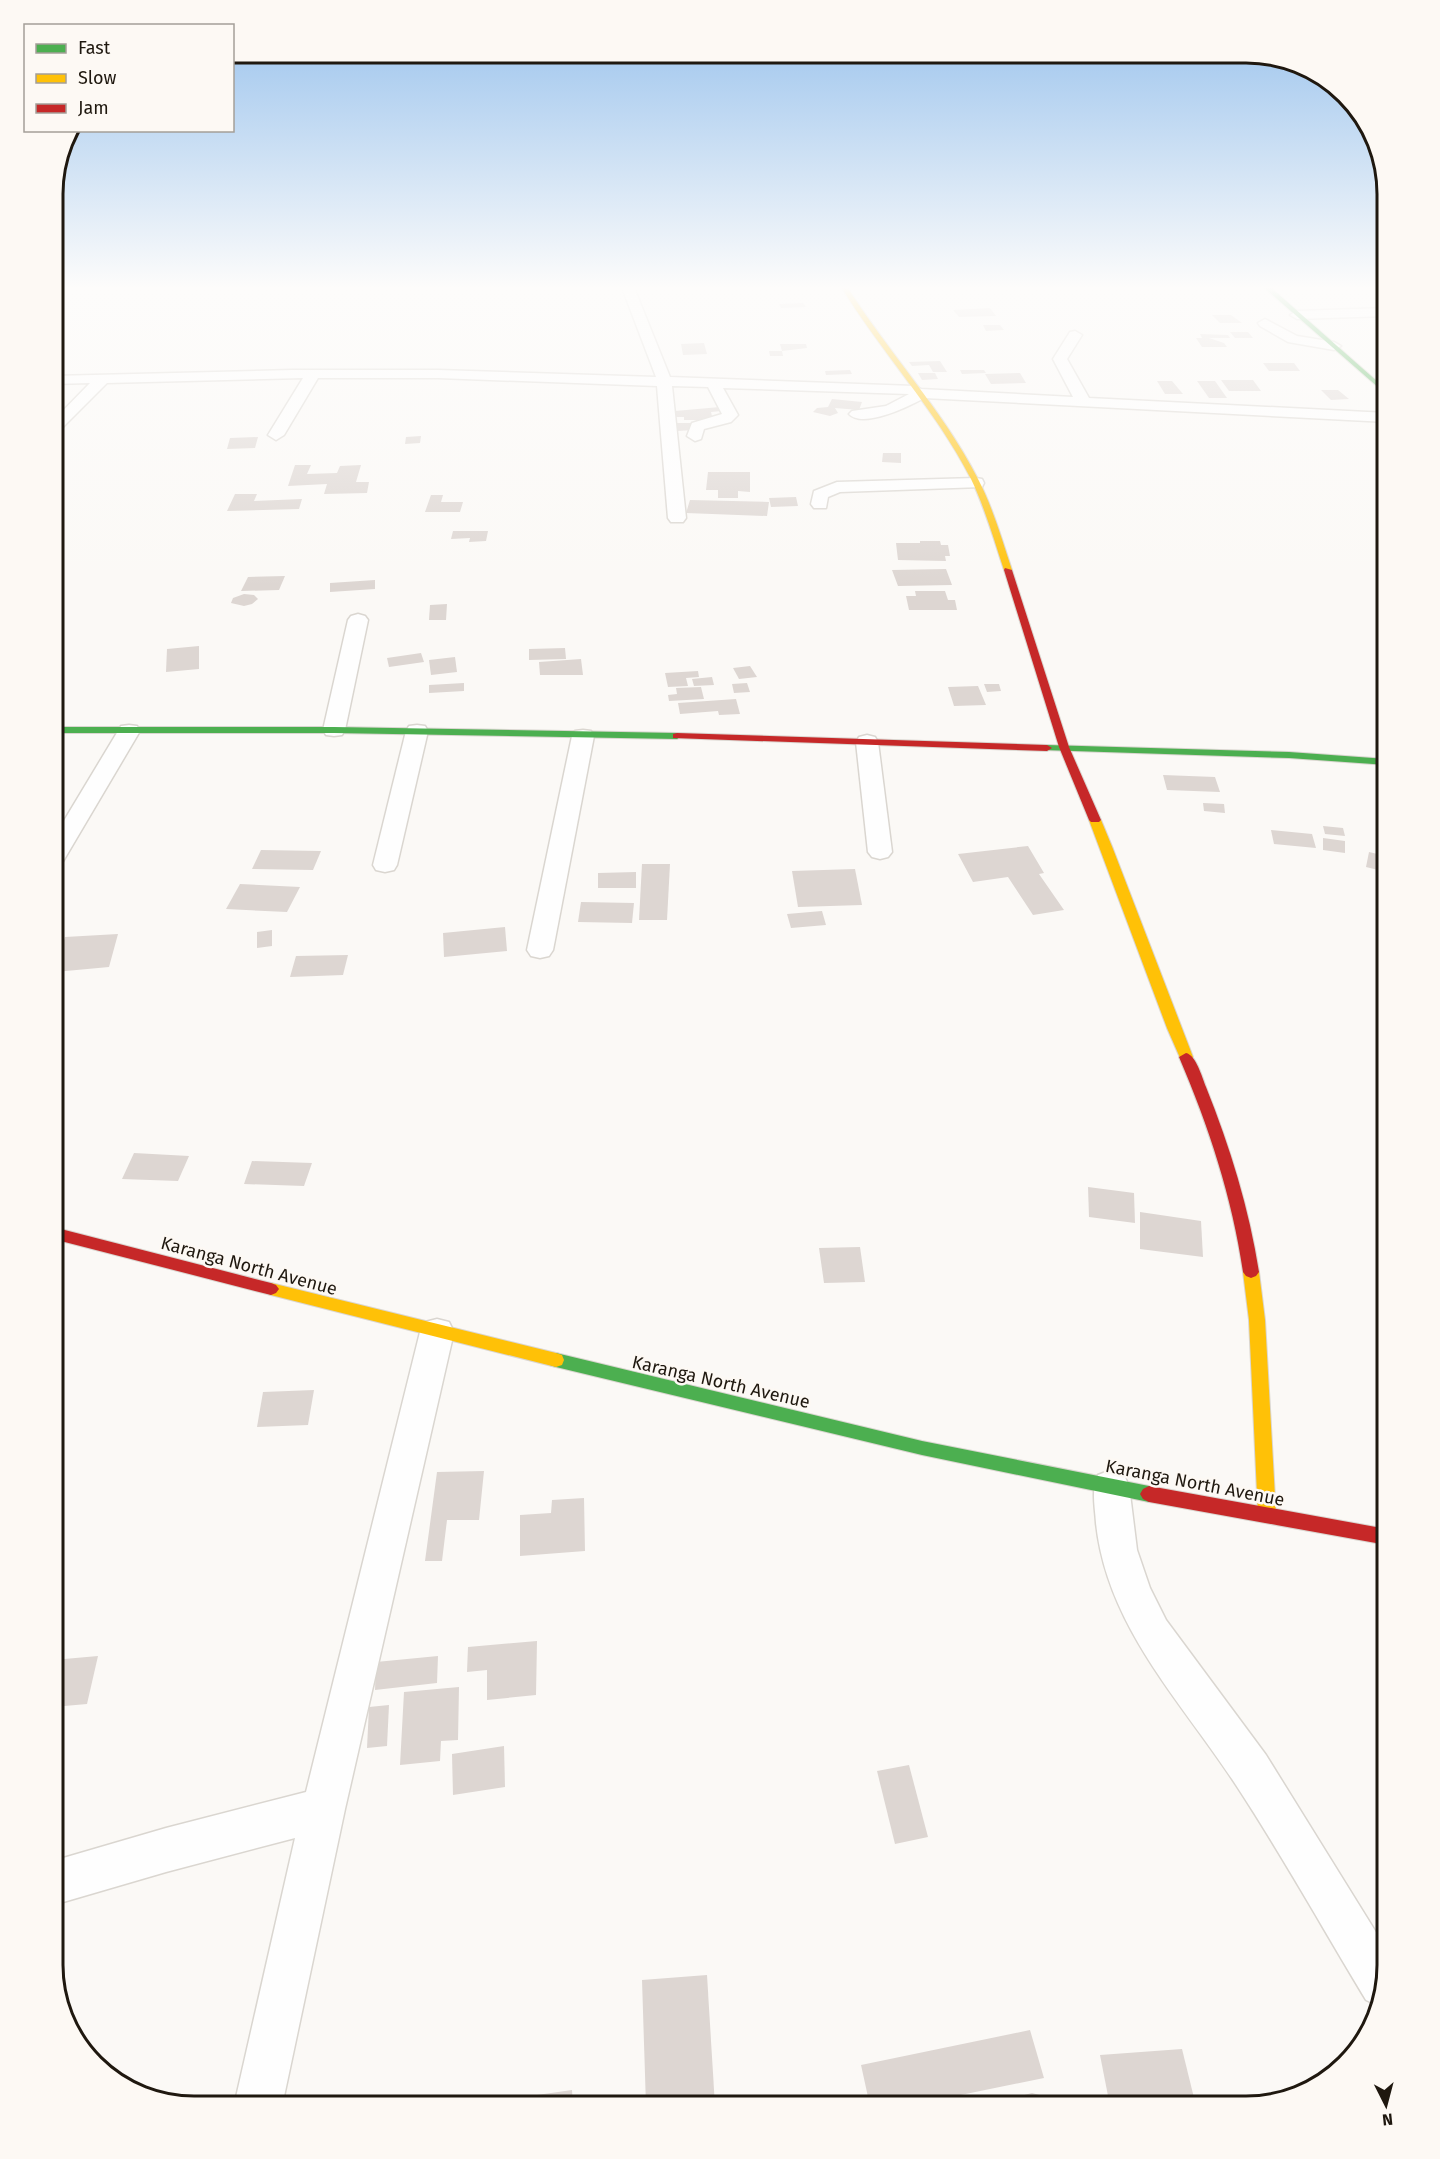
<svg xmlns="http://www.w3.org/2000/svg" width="1440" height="2159" viewBox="0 0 1440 2159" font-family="'Fira Sans',sans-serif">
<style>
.building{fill:#ddd6d2}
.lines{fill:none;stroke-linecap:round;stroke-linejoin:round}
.street-casing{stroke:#dad6d0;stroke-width:3}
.fast-casing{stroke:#dad6d0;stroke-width:2}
.slow-casing{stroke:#dad6d0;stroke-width:2}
.jam-casing{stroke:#dad6d0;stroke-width:2}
.street{fill:#fefefe;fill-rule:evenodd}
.fast{fill:#4caf50;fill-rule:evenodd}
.slow{fill:#ffc107;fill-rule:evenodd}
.jam{fill:#c62828;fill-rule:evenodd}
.labels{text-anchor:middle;stroke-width:5;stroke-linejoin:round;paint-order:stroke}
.near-street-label{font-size:18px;fill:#1f180f;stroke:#fdf9f4}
.rim{fill:none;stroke:#1f180f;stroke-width:3}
</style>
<rect width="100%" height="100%" fill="#fbf9f6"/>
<g class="building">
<polygon points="803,303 806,307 781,308 779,304"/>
<polygon points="990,308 996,316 959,317 953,310"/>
<polygon points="1212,315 1231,315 1242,323 1220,323"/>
<polygon points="983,325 1000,325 1004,330 986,331"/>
<polygon points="1230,332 1248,332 1253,338 1235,338"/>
<polygon points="1200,334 1228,335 1230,338 1209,338 1224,343 1227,347 1202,347 1196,338 1202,338"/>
<polygon points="704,343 707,354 683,355 681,344"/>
<polygon points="780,344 806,344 807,348 782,351 783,356 770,356 769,351 782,351"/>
<polygon points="940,361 947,372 933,372 929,365 912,366 909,362"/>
<polygon points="1263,363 1294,363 1300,371 1269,371"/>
<polygon points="850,370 852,374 826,375 825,371"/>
<polygon points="960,370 984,370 986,373 962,374"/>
<polygon points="918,373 935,373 938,379 922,380"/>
<polygon points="1020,373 1026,383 991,384 985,374"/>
<polygon points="1221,380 1253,380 1261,391 1229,391"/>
<polygon points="1157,381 1172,381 1183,394 1165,394"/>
<polygon points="1197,381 1215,381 1227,398 1209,398"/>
<polygon points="1321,390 1338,390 1349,399 1331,400"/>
<polygon points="832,399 862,402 859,410 835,408 838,413 830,416 813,412 817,408 828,407"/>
<polygon points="720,407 721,411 711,412 713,420 684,420 684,417 676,417 675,411"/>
<polygon points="675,423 691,423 694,430 677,431"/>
<polygon points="421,436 420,443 405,444 406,437"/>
<polygon points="258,437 255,448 227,449 230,438"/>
<polygon points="883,453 901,453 901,463 882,462"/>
<polygon points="295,465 311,465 307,474 337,473 340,466 361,465 356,482 369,482 367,493 324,494 327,484 288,486"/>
<polygon points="708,472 750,472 750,492 738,491 738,498 718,498 718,490 706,490"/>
<polygon points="235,494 257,494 254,501 302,499 299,509 227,511"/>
<polygon points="431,495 443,495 441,502 463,502 460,512 425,512"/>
<polygon points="796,497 798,506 771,507 769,498"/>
<polygon points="690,500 769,502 767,516 686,513"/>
<polygon points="453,531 488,531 486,541 469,542 470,538 451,539"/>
<polygon points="920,541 940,541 941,545 948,545 950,556 945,556 946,561 898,560 896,543 920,543"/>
<polygon points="946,569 952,585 898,586 892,570"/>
<polygon points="285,576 279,590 241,591 248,577"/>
<polygon points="375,580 375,589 330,592 330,583"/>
<polygon points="915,591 945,591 948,600 955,600 957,610 909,610 906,596 916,596"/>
<polygon points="244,594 254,595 258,599 252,604 244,606 231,603 233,598"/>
<polygon points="447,604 446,620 429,620 430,605"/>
<polygon points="199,646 199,669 166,672 167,649"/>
<polygon points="565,648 566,659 529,660 529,649"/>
<polygon points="421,653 424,662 389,667 387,658"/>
<polygon points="455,657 457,672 431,675 429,660"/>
<polygon points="581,659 583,675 540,675 539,662"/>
<polygon points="750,666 757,677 739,679 733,668"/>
<polygon points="698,671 699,677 686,678 688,686 668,687 665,673"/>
<polygon points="712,677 714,685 694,686 692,679"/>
<polygon points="464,683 464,691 429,693 429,685"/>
<polygon points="747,683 750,692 734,693 732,684"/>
<polygon points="984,684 999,684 1001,691 987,692"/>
<polygon points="978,686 986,705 954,706 948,687"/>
<polygon points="701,687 704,699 669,701 668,695 677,694 676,688"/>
<polygon points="736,699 740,714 719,715 718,711 680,714 678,703"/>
<polygon points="1163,775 1215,777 1220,792 1167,790"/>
<polygon points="1203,803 1224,804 1225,813 1204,811"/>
<polygon points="1323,826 1343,828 1345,836 1325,834"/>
<polygon points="1271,830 1312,834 1316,848 1274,844"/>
<polygon points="1323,838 1345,841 1345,853 1323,850"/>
<polygon points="1028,846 1044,873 1039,874 1064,910 1033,915 1008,877 973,882 958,854"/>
<polygon points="261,850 321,851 313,870 252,869"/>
<polygon points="1369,852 1386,856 1382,871 1366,867"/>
<polygon points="642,864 670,864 667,920 639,920"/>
<polygon points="855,869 862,905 798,907 792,871"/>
<polygon points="636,872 636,888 598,888 598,873"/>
<polygon points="240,884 300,887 287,912 226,909"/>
<polygon points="581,902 634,903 632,923 578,922"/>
<polygon points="822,911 826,925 791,928 787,914"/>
<polygon points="505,927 507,951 444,957 443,933"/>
<polygon points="272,930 272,946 257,948 257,932"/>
<polygon points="118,934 109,967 55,972 65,937"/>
<polygon points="348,955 343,975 290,977 296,956"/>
<polygon points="134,1153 189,1156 178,1181 122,1179"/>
<polygon points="252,1161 312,1163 304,1186 244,1184"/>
<polygon points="1088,1187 1134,1193 1135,1223 1089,1217"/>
<polygon points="1140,1212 1201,1221 1203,1257 1140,1249"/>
<polygon points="860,1247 865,1282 824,1283 819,1248"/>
<polygon points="314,1390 308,1425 257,1427 263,1392"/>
<polygon points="484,1471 479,1520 447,1520 442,1561 425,1561 437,1472"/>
<polygon points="584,1498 585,1551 520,1556 520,1515 551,1513 552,1500"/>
<polygon points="537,1641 536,1695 487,1700 487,1670 467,1672 468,1647"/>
<polygon points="98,1656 87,1704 53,1707 53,1660"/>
<polygon points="438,1656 437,1683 375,1690 376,1662"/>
<polygon points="459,1687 458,1740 441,1741 440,1761 400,1765 404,1692"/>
<polygon points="389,1705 387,1746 367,1748 369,1707"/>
<polygon points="504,1746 505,1787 453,1795 452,1754"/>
<polygon points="909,1765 928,1837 895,1844 877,1771"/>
<polygon points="63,1766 54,1813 53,1813 53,1767"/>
<polygon points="707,1975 715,2106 646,2106 642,1980"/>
<polygon points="1030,2030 1044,2078 907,2106 870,2106 861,2065"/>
<polygon points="1182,2049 1196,2106 1110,2106 1100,2055"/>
<polygon points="572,2090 573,2106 538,2106 537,2095"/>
<polygon points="1032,2093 1043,2096 1058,2106 1004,2106 1010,2099"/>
</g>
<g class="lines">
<g class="street-casing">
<g id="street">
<path d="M 621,285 L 633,285 L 670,377 L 914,386 L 921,389 L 1073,397 L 1053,359 L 1070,332 L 1075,331 L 1082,335 L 1067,359 L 1089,398 L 1387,413 L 1387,422 L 924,398 C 910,406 863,429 849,414 L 852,411 L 886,406 L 909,394 L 723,388 L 738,415 L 731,422 L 704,429 L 701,439 L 695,441 L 687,436 L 692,423 L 722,414 L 708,387 L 672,386 L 686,518 L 683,522 L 671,522 L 668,518 L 657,386 L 438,378 L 318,378 L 284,435 L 276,440 L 268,435 L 303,378 L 107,383 L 58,432 L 53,434 L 53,421 L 90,383 L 53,384 L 53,376 L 292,370 L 438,370 L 656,377 Z"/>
<polygon points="1387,308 1387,316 1297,319 1290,315 1297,311"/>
<polygon points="1265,319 1297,336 1334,342 1341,346 1334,350 1288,342 1260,326 1258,323"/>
<polygon points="976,478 982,479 984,483 982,487 840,492 828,497 826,508 814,508 811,504 814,491 837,482"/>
<polygon points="358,614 365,616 368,620 345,730 342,735 334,736 326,735 323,730 348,620 351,616"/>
<polygon points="129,725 137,726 140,731 65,858 62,863 53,865 53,839 118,731 121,726"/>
<polygon points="417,725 425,726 428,731 397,865 394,870 385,872 376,870 373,865 406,731 409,726"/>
<polygon points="583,730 591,731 594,736 553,950 549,956 540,958 531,956 527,950 572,736 575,731"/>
<polygon points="867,735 875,737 878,742 892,852 888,857 880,859 872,857 868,852 856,742 859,737"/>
<polygon points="437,1319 449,1322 454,1332 345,1809 282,2106 234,2106 295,1838 166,1872 53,1905 53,1861 166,1828 306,1792 420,1332 425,1322"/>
<path d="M 1111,1470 L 1124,1475 L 1129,1486 L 1137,1550 L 1150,1588 L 1166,1620 L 1266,1755 L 1387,1950 L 1387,1965 L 1377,2005 L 1366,2000 C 1323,1929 1282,1855 1236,1785 C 1182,1702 1107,1627 1096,1523 C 1095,1506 1091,1490 1098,1475 Z"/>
</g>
</g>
<g class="fast-casing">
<g id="fast">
<polygon points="1261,285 1268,285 1387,390 1387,395"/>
<polygon points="53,727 334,727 677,733 682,736 677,739 334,733 53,733"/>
<polygon points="1047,745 1289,752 1387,759 1387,765 1289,758 1043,750 1042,748"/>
<polygon points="556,1353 922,1441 1149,1486 1155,1489 1158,1494 1155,1499 1149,1502 922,1455 556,1367 550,1365 548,1360 550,1355"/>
</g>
</g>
<g class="slow-casing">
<g id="slow">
<path d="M 840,285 L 846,285 C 887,351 943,410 978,479 C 993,508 1002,540 1012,570 L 1011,572 L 1004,570 C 994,540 985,508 971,479 C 936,410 880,351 840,285 Z"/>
<polygon points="1095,817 1101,820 1113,849 1193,1057 1191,1060 1181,1060 1167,1028 1089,820"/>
<polygon points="1251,1266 1256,1268 1259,1272 1265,1320 1276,1515 1273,1521 1267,1523 1261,1521 1258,1515 1249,1320 1243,1272 1246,1268"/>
<polygon points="271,1283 556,1353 562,1355 564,1360 562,1365 556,1367 271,1295 266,1293 263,1289 266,1285"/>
</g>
</g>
<g class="jam-casing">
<g id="jam">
<polygon points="1005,568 1012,570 1069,747 1101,820 1099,822 1091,822 1089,820 1059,747 1004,570"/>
<polygon points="677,733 1047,745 1052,748 1047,751 673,738 673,734"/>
<path d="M 1186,1053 C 1196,1055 1202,1077 1206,1087 C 1230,1147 1249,1208 1259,1272 L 1256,1276 L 1251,1278 L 1246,1276 L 1243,1272 C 1232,1197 1209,1127 1179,1057 Z"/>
<polygon points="53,1227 271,1283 276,1285 279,1289 276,1293 271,1295 53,1239"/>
<polygon points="1149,1486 1387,1529 1387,1545 1149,1502 1143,1499 1140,1494 1143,1489"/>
</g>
</g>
<use href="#street" class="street"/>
<use href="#fast" class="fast"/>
<use href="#slow" class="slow"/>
<use href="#jam" class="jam"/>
</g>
<linearGradient id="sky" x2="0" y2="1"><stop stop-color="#95c0ec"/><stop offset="0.49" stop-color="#fdfcfb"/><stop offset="1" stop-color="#fdfcfb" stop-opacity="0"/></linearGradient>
<rect width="1440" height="587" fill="url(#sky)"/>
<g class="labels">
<g class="near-street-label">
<text transform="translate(249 1266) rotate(15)" y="6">Karanga North Avenue</text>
<text transform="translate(721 1382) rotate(13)" y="6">Karanga North Avenue</text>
<text transform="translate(1195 1483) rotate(11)" y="6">Karanga North Avenue</text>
</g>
</g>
<path d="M0 0H1440V2159H0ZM194 63H1246A131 131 0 0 1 1377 194V1965A131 131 0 0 1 1246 2096H194A131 131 0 0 1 63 1965V194A131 131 0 0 1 194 63Z" fill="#fdf9f4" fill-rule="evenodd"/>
<path class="rim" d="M194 63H1246A131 131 0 0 1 1377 194V1965A131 131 0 0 1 1246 2096H194A131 131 0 0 1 63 1965V194A131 131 0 0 1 194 63Z"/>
<rect x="24" y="24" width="210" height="108" fill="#fdf9f4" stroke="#a49f98" stroke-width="1.5"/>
<rect x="36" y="44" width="30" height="9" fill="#4caf50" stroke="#a49f98" stroke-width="1.5"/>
<text x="78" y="54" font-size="18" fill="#1f180f">Fast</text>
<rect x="36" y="74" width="30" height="9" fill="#ffc107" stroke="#a49f98" stroke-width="1.5"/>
<text x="78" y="84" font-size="18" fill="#1f180f">Slow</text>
<rect x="36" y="104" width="30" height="9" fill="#c62828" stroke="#a49f98" stroke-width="1.5"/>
<text x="78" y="114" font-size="18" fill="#1f180f">Jam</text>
<g transform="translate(1386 2105) rotate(174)" stroke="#fdf9f4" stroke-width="4.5" paint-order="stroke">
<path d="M0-4.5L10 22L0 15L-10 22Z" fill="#1f180f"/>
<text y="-9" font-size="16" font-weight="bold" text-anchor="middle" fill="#1f180f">N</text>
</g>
</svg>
